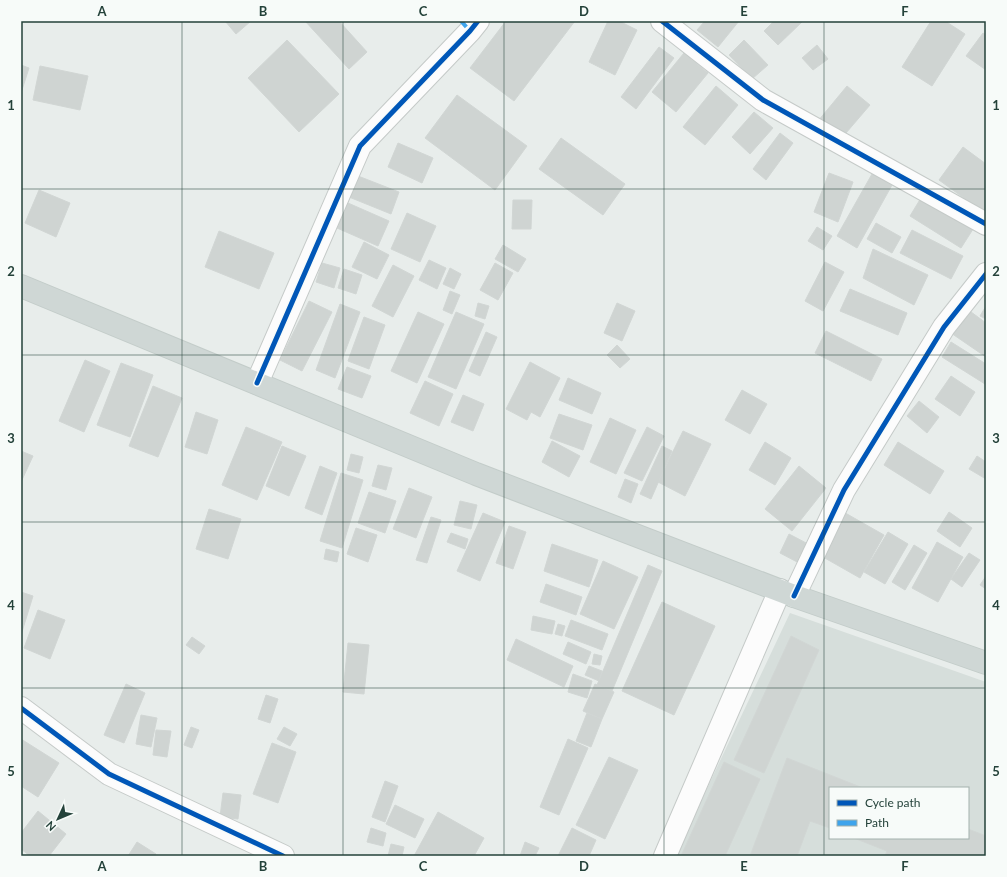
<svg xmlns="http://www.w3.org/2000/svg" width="1007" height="877" viewBox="0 0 1007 877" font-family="Lato,sans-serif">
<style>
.built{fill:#d6dedb;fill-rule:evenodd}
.building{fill:#cfd4d2;stroke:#d1d6d4}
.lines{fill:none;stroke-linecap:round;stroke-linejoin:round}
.minor-casing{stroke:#c5cac8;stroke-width:24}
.major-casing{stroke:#c3ccc9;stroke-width:24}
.minor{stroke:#fcfcfc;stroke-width:22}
.major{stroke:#cfd7d5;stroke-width:22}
.quiet{stroke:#3ea4ec;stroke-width:4;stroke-dasharray:8 4;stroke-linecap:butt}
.cycleway-casing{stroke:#f7fbf9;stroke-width:8}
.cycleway{stroke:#0057b8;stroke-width:5}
.grid{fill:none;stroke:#24423a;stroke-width:1;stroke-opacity:0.55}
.neatline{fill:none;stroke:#24423a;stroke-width:1.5}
.grid-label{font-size:13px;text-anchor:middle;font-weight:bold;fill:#24423a}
</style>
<rect width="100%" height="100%" fill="#e8edeb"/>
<path class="built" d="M 790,613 L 986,682 L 986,856 L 675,856 ZM 830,788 L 968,788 L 968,838 L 830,838 Z"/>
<g class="building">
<polygon points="225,21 251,21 236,34"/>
<polygon points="305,21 339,21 367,52 349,69"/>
<polygon points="506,21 575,21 514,101 470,68"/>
<polygon points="608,21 619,21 637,30 615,75 589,62"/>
<polygon points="705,21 739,21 718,47 697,30"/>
<polygon points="774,21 803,21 778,45 764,31"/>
<polygon points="931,21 945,21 965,34 932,86 902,67"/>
<polygon points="983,33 986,35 986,70 966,56"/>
<polygon points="287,40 339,94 299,132 248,78"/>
<polygon points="744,40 768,65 752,79 729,55"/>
<polygon points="817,45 828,59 813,70 802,58"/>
<polygon points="659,47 674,58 636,109 621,97"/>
<polygon points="684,53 708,73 676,112 652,92"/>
<polygon points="21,65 29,68 21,93"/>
<polygon points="40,66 88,76 80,110 33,100"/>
<polygon points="716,86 738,105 705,145 683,127"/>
<polygon points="847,86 870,105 840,140 818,121"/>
<polygon points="457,95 527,146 495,190 425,138"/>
<polygon points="754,112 773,128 750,154 732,137"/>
<polygon points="780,133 793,143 766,180 753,169"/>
<polygon points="561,138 625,184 603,215 539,169"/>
<polygon points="398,143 433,158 422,183 388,167"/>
<polygon points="963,147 986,164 986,214 939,180"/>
<polygon points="829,173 853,182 838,222 814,212"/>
<polygon points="872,174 892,185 857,248 837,236"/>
<polygon points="358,176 399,192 391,214 349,197"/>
<polygon points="39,190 70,203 56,237 25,223"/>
<polygon points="924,193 975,226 961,248 910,216"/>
<polygon points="513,200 532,200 531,229 512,229"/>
<polygon points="348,203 389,221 378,246 337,228"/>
<polygon points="407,213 436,226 420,262 391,249"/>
<polygon points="876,223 901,237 892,253 867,239"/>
<polygon points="817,227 832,236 823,250 808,241"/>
<polygon points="912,230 963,256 951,279 900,253"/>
<polygon points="219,231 274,253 259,289 205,267"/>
<polygon points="364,242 389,255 377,279 352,267"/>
<polygon points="503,245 526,259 518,272 495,259"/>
<polygon points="873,249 928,275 914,305 863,278"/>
<polygon points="429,260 446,268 437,289 419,280"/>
<polygon points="825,262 844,272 823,311 805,301"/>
<polygon points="322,263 340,268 334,288 316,282"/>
<polygon points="495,263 513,273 498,300 480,290"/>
<polygon points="393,265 414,276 393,317 372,306"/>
<polygon points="450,268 461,274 454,289 443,284"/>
<polygon points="344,269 362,275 356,294 338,288"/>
<polygon points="850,289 907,313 898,335 840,311"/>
<polygon points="450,291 460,295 452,314 443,310"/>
<polygon points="309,301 332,312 302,371 280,360"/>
<polygon points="478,303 489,306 485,319 475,316"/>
<polygon points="617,303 635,311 622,341 604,333"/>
<polygon points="340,304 360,312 335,378 316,370"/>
<polygon points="986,306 986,319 980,316"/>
<polygon points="967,309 986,323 986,357 951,333"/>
<polygon points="418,312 444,324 417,383 391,371"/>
<polygon points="456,312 484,324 456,389 428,377"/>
<polygon points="364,317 385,325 369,369 348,361"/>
<polygon points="826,331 882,359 871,381 815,353"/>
<polygon points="486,332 497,337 480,376 469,371"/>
<polygon points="951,342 986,364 985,384 942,357"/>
<polygon points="617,345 630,359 620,368 607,355"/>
<polygon points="85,360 110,371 84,432 59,421"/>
<polygon points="530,362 560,378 540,417 531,412 527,420 506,409"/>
<polygon points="121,363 153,375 130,437 97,425"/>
<polygon points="347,367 371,376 362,398 338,389"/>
<polygon points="951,376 975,392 960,416 935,399"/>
<polygon points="568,378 601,393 592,414 559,400"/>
<polygon points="425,381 453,394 439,426 410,413"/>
<polygon points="153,386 182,398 158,457 129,446"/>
<polygon points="742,390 767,404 750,434 725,420"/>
<polygon points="463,395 484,404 473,431 451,422"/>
<polygon points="919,401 939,417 927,433 907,416"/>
<polygon points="196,412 218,420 207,454 185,447"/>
<polygon points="559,414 592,425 583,450 550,438"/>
<polygon points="610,418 636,430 616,474 590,462"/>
<polygon points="246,427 282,442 257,500 222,485"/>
<polygon points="647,427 664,436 642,481 624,473"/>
<polygon points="683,431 711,444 685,496 658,482"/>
<polygon points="552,441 580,456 569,477 542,462"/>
<polygon points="765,442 791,458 775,485 749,470"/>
<polygon points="898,442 944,471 930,494 884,465"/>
<polygon points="282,446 306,456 289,496 266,486"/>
<polygon points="662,446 672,451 651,499 640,494"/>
<polygon points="21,451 33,456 21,482"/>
<polygon points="351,454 363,457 359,473 347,470"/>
<polygon points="977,456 986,462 986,479 969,469"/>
<polygon points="378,465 392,468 386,490 372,486"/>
<polygon points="320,466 337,473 322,515 305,508"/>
<polygon points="799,466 826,488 792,531 765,509"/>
<polygon points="341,473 363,480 342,548 320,541"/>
<polygon points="625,479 638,484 631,503 618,497"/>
<polygon points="409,488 432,497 416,538 393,529"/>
<polygon points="369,492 396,501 385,533 358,523"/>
<polygon points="460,501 477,505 471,529 454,525"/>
<polygon points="209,509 241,519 228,559 196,549"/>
<polygon points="840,510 884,535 860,578 816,553"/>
<polygon points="949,512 972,528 960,547 937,531"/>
<polygon points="483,513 505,522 480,581 457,571"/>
<polygon points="431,517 441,520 427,563 416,560"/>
<polygon points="509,526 526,532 513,569 496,563"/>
<polygon points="356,528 377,535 368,562 347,554"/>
<polygon points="888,532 908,544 885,584 864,572"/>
<polygon points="451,533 468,539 465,549 447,542"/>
<polygon points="789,534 810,545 801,564 780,553"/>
<polygon points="937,542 963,557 938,602 912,588"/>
<polygon points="552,544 598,560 589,587 544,571"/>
<polygon points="914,545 927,553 905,590 892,582"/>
<polygon points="326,549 339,552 337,562 324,559"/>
<polygon points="969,553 980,560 962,587 951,579"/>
<polygon points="603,561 638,577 614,629 580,614"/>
<polygon points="648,565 662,571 612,691 597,685"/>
<polygon points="986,576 986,589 980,585"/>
<polygon points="546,584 582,597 576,615 540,602"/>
<polygon points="21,592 33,596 21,635"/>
<polygon points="662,602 715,626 674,715 622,691"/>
<polygon points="38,610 65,620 50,659 24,648"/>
<polygon points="533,616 555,621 552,634 531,630"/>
<polygon points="571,620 608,634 602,650 565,636"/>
<polygon points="558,624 565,626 562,636 555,634"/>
<polygon points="791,636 819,650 764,773 734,760"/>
<polygon points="192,637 205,646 199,654 186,645"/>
<polygon points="516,639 573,666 564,687 507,660"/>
<polygon points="568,642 591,652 586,664 563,654"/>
<polygon points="348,643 369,645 364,694 343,692"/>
<polygon points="594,654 602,656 600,665 592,664"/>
<polygon points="589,666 602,671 599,681 585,675"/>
<polygon points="573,674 592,681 587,698 568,692"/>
<polygon points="126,684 145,693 124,743 104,735"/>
<polygon points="595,684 614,692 602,719 583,711"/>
<polygon points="266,695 278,699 270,723 258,719"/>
<polygon points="587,713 602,719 591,747 576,741"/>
<polygon points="141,715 157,718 151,747 136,744"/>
<polygon points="191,727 199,730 192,748 184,745"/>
<polygon points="284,727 297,734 290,746 277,739"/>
<polygon points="156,730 171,731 167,757 153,755"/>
<polygon points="21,739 59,763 38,797 21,786"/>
<polygon points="568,739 588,748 559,815 540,807"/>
<polygon points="272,743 296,752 278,803 253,794"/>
<polygon points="609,757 638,770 605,839 576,825"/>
<polygon points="787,758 863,788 830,788 830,828 810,821 797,856 750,856"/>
<polygon points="724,762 760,779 725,856 681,856"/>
<polygon points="385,781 398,786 385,822 372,817"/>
<polygon points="223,793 241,795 238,819 220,817"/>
<polygon points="395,805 424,819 415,838 386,824"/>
<polygon points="38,811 66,834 49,856 30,856 21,849 21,833"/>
<polygon points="438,812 484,838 474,856 414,856"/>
<polygon points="371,828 386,833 383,846 367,842"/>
<polygon points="572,828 596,840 589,856 558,856"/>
<polygon points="968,829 986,836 986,856 885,856 887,851 854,838 968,838"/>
<polygon points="137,842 156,854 155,856 128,856"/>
<polygon points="525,842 539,848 535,856 520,856"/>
<polygon points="391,844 404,847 402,856 388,856"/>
</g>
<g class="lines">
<g class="minor-casing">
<g id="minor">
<polyline points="662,21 763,100 986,224"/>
<polyline points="257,383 360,146 470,31 478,21"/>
<polyline points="794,596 844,490 944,327 986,274"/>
<polyline points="21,708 109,774 283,856"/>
<polyline points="665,856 780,590"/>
</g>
</g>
<g class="major-casing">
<polyline id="major" points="21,286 476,474 794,596 986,663"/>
</g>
<use href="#minor" class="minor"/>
<use href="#major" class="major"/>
<polyline class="quiet" points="461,21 470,31"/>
<g class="cycleway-casing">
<g id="cycleway">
<polyline points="662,21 763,100 986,224"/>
<polyline points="257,383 360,146 470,31 478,21"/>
<polyline points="794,596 844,490 944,327 986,274"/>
<polyline points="21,708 109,774 283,856"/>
</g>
</g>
<use href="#cycleway" class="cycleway"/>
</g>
<path class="grid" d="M 182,21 L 182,856M 343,21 L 343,856M 504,21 L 504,856M 664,21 L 664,856M 824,21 L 824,856M 21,189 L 986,189M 21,355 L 986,355M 21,522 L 986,522M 21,688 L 986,688"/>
<rect width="1007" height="877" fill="none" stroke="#f7fbf9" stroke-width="44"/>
<rect x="829" y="787" width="140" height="52" fill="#f7fbf9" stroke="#a3b1ad"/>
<rect x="837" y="800" width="20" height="6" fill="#0057b8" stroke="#a3b1ad"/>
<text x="865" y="807" font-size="12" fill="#24423a">Cycle path</text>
<rect x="837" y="820" width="20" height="6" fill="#3ea4ec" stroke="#a3b1ad"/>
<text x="865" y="827" font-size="12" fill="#24423a">Path</text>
<g transform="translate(58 819) rotate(226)" stroke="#f7fbf9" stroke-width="3" paint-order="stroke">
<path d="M0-3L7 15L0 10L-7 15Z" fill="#24423a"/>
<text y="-6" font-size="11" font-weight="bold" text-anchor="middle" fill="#24423a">N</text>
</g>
<rect x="22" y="22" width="963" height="833" class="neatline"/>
<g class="grid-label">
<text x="102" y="16">A</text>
<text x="263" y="16">B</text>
<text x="423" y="16">C</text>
<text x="584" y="16">D</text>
<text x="744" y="16">E</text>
<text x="905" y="16">F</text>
<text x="11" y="110">1</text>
<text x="996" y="110">1</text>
<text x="11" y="276">2</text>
<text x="996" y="276">2</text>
<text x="11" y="443">3</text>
<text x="996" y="443">3</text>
<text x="11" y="610">4</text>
<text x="996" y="610">4</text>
<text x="11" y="776">5</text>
<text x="996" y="776">5</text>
<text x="102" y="871">A</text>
<text x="263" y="871">B</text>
<text x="423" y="871">C</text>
<text x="584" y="871">D</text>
<text x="744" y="871">E</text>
<text x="905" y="871">F</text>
</g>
</svg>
